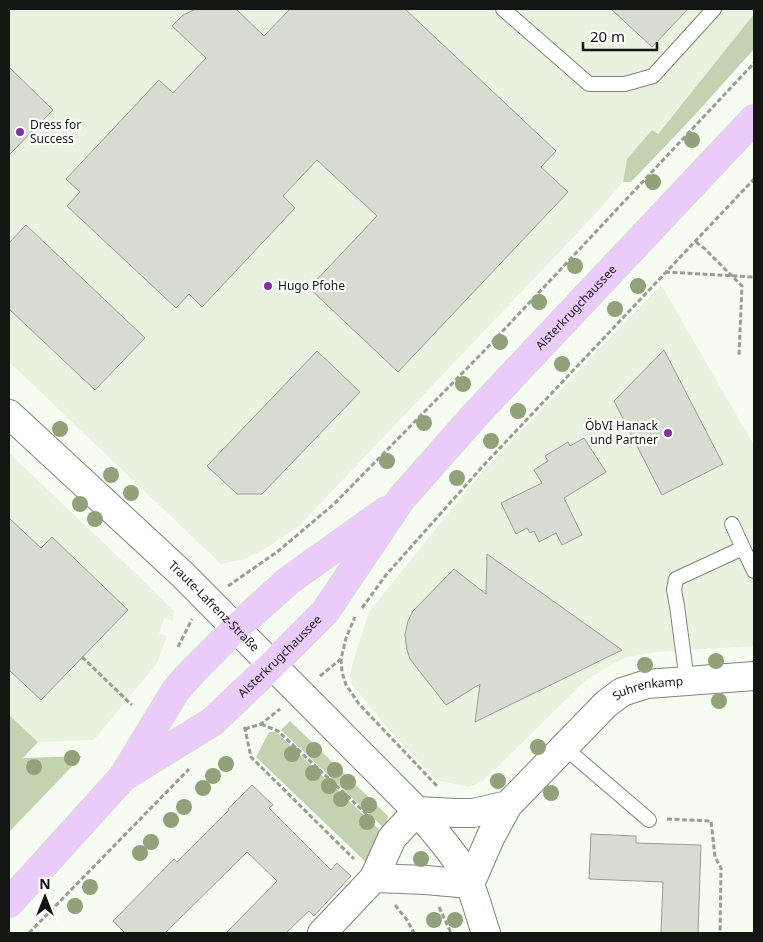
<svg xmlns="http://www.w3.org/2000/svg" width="763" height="942" viewBox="0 0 763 942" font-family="'Noto Sans',sans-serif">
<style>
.built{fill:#e9f1df}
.green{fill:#c3d2b1}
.building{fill:#d7dcd2;stroke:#999e94}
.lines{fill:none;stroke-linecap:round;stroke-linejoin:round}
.lane-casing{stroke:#80857b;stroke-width:16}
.street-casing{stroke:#80857b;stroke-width:30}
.secondary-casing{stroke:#80857b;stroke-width:30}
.primary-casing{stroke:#d9dad9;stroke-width:30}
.path{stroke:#999d96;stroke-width:3;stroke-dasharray:5 2.5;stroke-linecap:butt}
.lane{stroke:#fff;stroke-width:14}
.street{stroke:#fff;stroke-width:28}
.secondary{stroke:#fff;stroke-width:28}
.primary{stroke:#ebcbf9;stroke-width:28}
.tree{fill:#91a179}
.poi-dot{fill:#8231a0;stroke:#fff;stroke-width:2}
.labels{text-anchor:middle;stroke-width:4.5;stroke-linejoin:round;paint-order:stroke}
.poi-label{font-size:12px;fill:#131512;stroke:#fff;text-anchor:start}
.street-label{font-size:12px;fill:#131512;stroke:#fff}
</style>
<rect width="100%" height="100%" fill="#f6fcf1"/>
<g class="built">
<polygon points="9,9 754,9 754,14 657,134 652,130 627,159 623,182 599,210 301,524 268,547 245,559 221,564 9,362"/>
<polygon points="661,285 754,445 754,646 656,652 624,658 587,679 483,781 469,787 436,780 394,735 352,685 350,676 353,662 369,612 479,475"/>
<polygon points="9,453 132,570 174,611 173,621 164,618 159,633 167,636 157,663 94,740 38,742 9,715"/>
</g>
<g class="green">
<polygon points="754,14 754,49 693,117 631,182 623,182 627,159 652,130 658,134"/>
<polygon points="9,715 38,742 23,758 82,756 9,832"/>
<polygon points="290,721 388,816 386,830 281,730"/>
<polygon points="269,732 276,732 385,835 371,867 256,757"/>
</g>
<g class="building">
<polygon points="196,9 236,9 264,36 290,9 405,9 556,151 541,167 568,192 398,372 309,288 377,216 317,160 283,196 295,208 202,307 189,294 176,308 67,206 80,192 66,179 159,80 173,93 206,58 172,26 183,15"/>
<polygon points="611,9 688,9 652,47"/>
<polygon points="9,67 53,110 9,155"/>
<polygon points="26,225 145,338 95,390 9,309 9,243"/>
<polygon points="664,350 723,464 662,495 614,401"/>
<polygon points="317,351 360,392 262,494 237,494 207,466"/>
<polygon points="584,438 606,472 564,498 582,535 562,545 556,533 539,542 534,531 530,533 527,528 516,534 501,503 542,483 534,470 548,461 545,456 568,442 570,446"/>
<polygon points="9,518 41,548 52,537 128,610 41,700 9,670"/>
<polygon points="487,554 622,650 475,722 480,684 446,705 410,659 407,650 405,635 408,621 413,611 454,569 486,594"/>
<polygon points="252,785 273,805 269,808 331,870 337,863 351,876 314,916 309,911 286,933 226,933 277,881 247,852 165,933 125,933 113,921 174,859 177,862 229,810 228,809"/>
<polygon points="591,834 636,836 636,843 701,845 698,933 661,933 663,882 589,879"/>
</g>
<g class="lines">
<g class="lane-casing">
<g id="lane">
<polyline points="503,9 589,84 625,84 653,76 714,9"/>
<polyline points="743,548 754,571"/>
<polyline points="687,681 677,606 674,590 676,579 743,548 732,524"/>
<polyline points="564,747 649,820"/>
</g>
</g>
<g class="street-casing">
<g id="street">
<path id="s1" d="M 374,878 L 426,880 L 470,884 L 491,836 L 508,805 L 606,704 L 622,692 L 647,684 L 754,676"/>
<polyline points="322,933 374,878 392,838 417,811 456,813 473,813 508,805"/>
</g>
</g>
<g class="secondary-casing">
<g id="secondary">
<path id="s2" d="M 9,414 L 182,574 L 417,811 C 431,827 446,844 458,862 C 472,882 478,910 486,933"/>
</g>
</g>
<g class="primary-casing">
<g id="primary">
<path id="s3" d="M 123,777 L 212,722 L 272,665 L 325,612 L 401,499 L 476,414 L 754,119"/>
<polyline points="9,903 123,777 176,690 192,672 236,628 288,581 386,511"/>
</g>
</g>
<g class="path">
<polyline points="696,242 705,249 742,286 739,355"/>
<polyline points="665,272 754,277"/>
<polyline points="228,586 277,552 334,504 485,350 754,63"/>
<polyline points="362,608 386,575 482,467 754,179"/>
<polyline points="178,647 192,619"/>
<polyline points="82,657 132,705"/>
<polyline points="341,659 342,672 346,685 359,704 437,786"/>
<polyline points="320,676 341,659 346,638 355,617"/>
<polyline points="261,724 278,731 374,821"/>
<polyline points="244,727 245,729 251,757 354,859"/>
<polyline points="245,729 261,724 280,709"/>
<polyline points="667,819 711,821 715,857 721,868 720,933"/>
<polyline points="395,905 407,920 414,933"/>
<polyline points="439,907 451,933"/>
<polyline points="29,933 189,769"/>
</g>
<use href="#lane" class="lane"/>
<use href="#street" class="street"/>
<use href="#secondary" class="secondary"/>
<use href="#primary" class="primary"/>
</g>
<g class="tree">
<circle cx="692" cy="140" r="8"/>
<circle cx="653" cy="182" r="8"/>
<circle cx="575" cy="266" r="8"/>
<circle cx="638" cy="286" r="8"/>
<circle cx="539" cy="302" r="8"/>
<circle cx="615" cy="309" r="8"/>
<circle cx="500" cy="342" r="8"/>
<circle cx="562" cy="364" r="8"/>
<circle cx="463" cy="384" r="8"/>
<circle cx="518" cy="411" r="8"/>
<circle cx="424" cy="423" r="8"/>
<circle cx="60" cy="429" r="8"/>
<circle cx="491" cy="441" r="8"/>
<circle cx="387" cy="461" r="8"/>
<circle cx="111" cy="475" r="8"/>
<circle cx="457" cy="478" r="8"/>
<circle cx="131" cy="493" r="8"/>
<circle cx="80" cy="504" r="8"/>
<circle cx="95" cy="519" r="8"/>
<circle cx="716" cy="661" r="8"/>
<circle cx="645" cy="665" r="8"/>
<circle cx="719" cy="701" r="8"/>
<circle cx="538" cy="747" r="8"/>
<circle cx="314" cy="750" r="8"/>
<circle cx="292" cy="754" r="8"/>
<circle cx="72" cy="758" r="8"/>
<circle cx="226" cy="764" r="8"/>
<circle cx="34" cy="767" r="8"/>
<circle cx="335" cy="770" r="8"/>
<circle cx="313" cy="773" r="8"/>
<circle cx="213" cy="776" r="8"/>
<circle cx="498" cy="781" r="8"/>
<circle cx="348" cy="782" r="8"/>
<circle cx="329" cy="786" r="8"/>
<circle cx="203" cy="788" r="8"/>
<circle cx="551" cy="793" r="8"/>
<circle cx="341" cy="799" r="8"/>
<circle cx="369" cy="805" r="8"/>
<circle cx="184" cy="807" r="8"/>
<circle cx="171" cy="820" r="8"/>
<circle cx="367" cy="822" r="8"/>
<circle cx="151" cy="842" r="8"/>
<circle cx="140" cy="853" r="8"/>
<circle cx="421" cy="859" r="8"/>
<circle cx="90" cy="887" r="8"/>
<circle cx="75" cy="906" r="8"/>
<circle cx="434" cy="920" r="8"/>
<circle cx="455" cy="920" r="8"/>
</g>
<g class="poi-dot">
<circle cx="20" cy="132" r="5"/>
<circle cx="268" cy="286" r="5"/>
<circle cx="668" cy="433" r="5"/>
</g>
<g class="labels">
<g class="poi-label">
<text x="30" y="129">Dress for<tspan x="30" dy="14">Success</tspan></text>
<text x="278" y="290">Hugo Pfohe</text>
<text x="658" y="430" text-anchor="end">ÖbVI Hanack<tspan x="658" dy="14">und Partner</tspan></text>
</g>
<g class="street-label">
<text dy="4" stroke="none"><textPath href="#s3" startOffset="658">Alsterkrugchaussee</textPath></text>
<text dy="4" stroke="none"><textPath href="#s2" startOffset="281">Traute-Lafrenz-Straße</textPath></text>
<text dy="4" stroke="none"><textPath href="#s3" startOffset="199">Alsterkrugchaussee</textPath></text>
<text dy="4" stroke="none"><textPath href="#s1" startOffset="371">Suhrenkamp</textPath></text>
</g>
</g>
<rect width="763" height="942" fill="none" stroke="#131512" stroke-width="20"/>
<g transform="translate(45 897)" stroke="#ffffff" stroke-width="4" paint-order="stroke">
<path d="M0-4L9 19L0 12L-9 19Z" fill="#131512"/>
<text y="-8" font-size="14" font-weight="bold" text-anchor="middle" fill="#131512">N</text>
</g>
<path d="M583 42v8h74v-8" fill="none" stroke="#131512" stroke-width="2.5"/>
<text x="590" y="42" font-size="15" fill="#131512" stroke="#ffffff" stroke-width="4" paint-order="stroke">20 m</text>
</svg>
